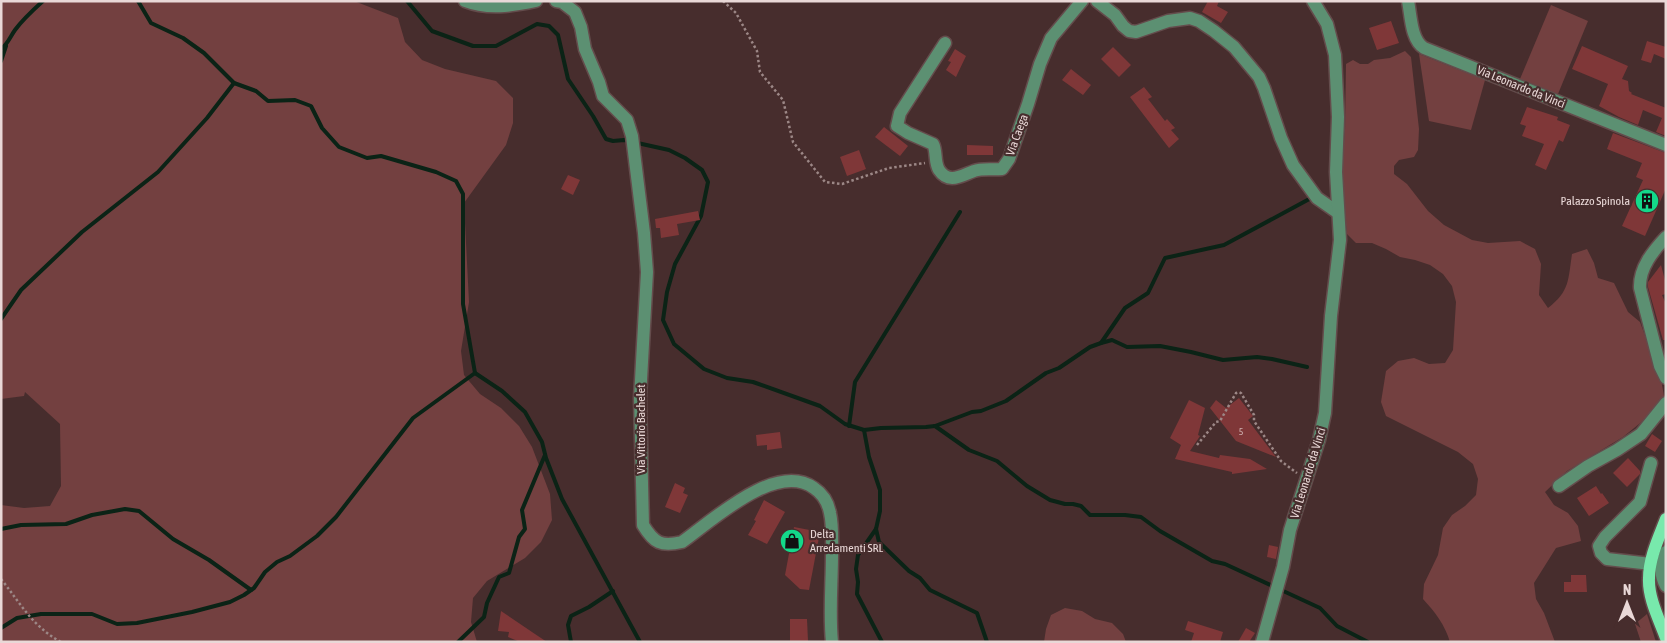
<svg xmlns="http://www.w3.org/2000/svg" width="1667" height="643" viewBox="0 0 1667 643" font-family="'Asap Condensed',sans-serif">
<style>
.green{fill:#734040}
.lines{fill:none;stroke-linecap:round;stroke-linejoin:round}
.stream{stroke:#0b2316;stroke-width:4}
.building{fill:#7f3738}
.minor-casing{stroke:#644c4c;stroke-width:15}
.major-casing{stroke:#644c4c;stroke-width:15}
.path{stroke:#9c8786;stroke-width:2.5;stroke-dasharray:2.5 2.5;stroke-linecap:butt}
.minor{stroke:#5c9072;stroke-width:12}
.major{stroke:#78e9ac;stroke-width:12}
.labels{text-anchor:middle;stroke-width:4.5;stroke-linejoin:round;paint-order:stroke}
.number-label{font-size:10px;fill:#ceb0af}
.street-label{font-size:12px;fill:#e9d8d7;stroke:#472d2d}
.poi-label{font-size:12px;fill:#e9d8d7;stroke:#472d2d;text-anchor:end}
</style>
<rect width="100%" height="100%" fill="#472d2d"/>
<g class="green">
<polygon points="1,1 354,1 398,18 405,42 422,60 445,69 496,81 513,98 513,123 506,145 464,203 469,302 461,351 464,375 480,394 501,408 519,426 532,447 550,494 552,520 541,542 525,558 487,581 473,598 471,622 477,642 1,642 1,505 24,508 50,506 61,486 60,424 25,392 24,396 1,399"/>
<polygon points="1551,5 1588,21 1558,94 1520,79"/>
<path d="M 1405,51 L 1411,57 L 1419,129 L 1418,150 L 1414,157 L 1399,160 L 1394,166 L 1394,174 L 1407,184 L 1428,211 L 1444,225 L 1472,240 L 1488,243 L 1520,241 L 1535,249 L 1541,264 L 1539,295 L 1548,308 C 1570,291 1568,280 1572,254 L 1587,249 L 1594,263 L 1598,278 L 1614,283 L 1628,312 L 1640,322 L 1661,379 L 1664,396 L 1644,420 L 1623,437 L 1567,471 L 1545,492 L 1554,505 L 1568,513 L 1578,526 L 1581,541 L 1556,548 L 1534,583 L 1536,599 L 1544,613 L 1555,642 L 1450,642 C 1445,625 1435,612 1423,599 L 1424,584 L 1438,555 L 1443,528 L 1452,515 L 1465,506 L 1476,495 L 1478,479 L 1473,464 L 1458,452 L 1386,416 L 1381,402 L 1386,371 L 1398,361 L 1414,358 L 1429,364 L 1445,363 L 1453,350 L 1456,302 L 1452,286 L 1443,274 L 1430,265 L 1415,260 L 1400,257 L 1386,249 L 1372,243 L 1356,243 L 1347,234 L 1341,178 L 1345,129 L 1346,64 L 1353,60 L 1360,64 L 1368,64 L 1374,60 L 1390,58 Z"/>
<polygon points="1419,54 1485,80 1471,130 1429,121"/>
<polygon points="1065,608 1082,611 1095,619 1112,623 1123,634 1126,642 1044,642 1046,629 1051,615"/>
<polygon points="1647,614 1656,642 1641,642 1635,624"/>
</g>
<g class="lines">
<g class="stream">
<polyline points="138,1 151,23 183,38 204,53 234,83 256,91 268,101 295,100 311,106 322,128 339,147 367,158 381,156 436,172 456,181 463,194 463,304 475,373 502,391 525,412 542,442 546,458 562,499 640,642"/>
<polyline points="407,1 432,31 473,46 496,46 537,24 549,26 558,35 568,79 593,116 606,139 613,141 624,140 669,150 685,158 702,170 708,182 701,216 675,264 667,292 663,320 674,344 704,369 727,378 753,382 820,406 845,424 864,430 881,428 926,427 935,426 972,412 981,411 1006,401 1046,373 1059,368 1090,347 1101,343 1125,308 1148,293 1165,258 1224,245 1313,197"/>
<path d="M 1,49 C 8,44 10,37 15,30 C 23,19 33,10 43,1"/>
<polyline points="1,61 6,46"/>
<polyline points="1,319 21,290 82,232 158,172 207,118 234,83"/>
<polyline points="1101,343 1112,340 1127,347 1160,346 1191,352 1223,360 1257,357 1272,359 1307,367"/>
<polyline points="849,426 855,382 960,212"/>
<polyline points="935,426 969,450 997,461 1027,486 1050,500 1065,504 1073,504 1081,506 1090,515 1125,515 1141,517 1160,531 1212,561 1225,564 1320,608 1337,626 1368,642"/>
<polyline points="864,430 869,457 880,490 880,511 876,529 858,555 856,569 858,582 857,594 882,642"/>
<polyline points="1,529 21,525 66,524 92,515 125,509 139,511 173,539 209,560 251,590"/>
<polyline points="876,529 879,542 909,571 920,578 930,590 977,613 987,642"/>
<polyline points="1,628 17,618 41,614 92,614 117,624 137,623 192,612 230,602 244,595 254,588 265,572 277,562 290,556 317,536 336,517 413,418 475,373"/>
<polyline points="458,642 484,617 487,603 499,577 509,573 519,537 525,529 522,510 545,455"/>
<polyline points="571,642 568,625 571,616 589,607 613,591"/>
</g>
</g>
<g class="building">
<polygon points="1208,1 1219,1 1217,6 1228,12 1221,23 1202,12"/>
<polygon points="1391,21 1399,43 1377,50 1369,28"/>
<polygon points="1647,41 1666,47 1666,59 1654,54 1651,63 1641,60"/>
<polygon points="1582,46 1628,66 1622,79 1628,81 1629,91 1632,93 1631,94 1666,108 1666,136 1656,132 1662,118 1643,110 1638,125 1619,117 1599,106 1608,84 1572,69"/>
<polygon points="1113,47 1131,65 1119,77 1101,59"/>
<polygon points="955,49 966,56 956,77 946,70 951,62 948,61"/>
<polygon points="1071,69 1091,85 1083,95 1062,80"/>
<polygon points="1144,87 1152,97 1148,99 1165,121 1167,119 1175,128 1171,130 1179,139 1169,148 1130,97"/>
<polygon points="1527,107 1558,117 1557,120 1570,125 1563,142 1559,140 1546,170 1535,165 1544,144 1522,136 1526,126 1520,124"/>
<polygon points="884,127 908,146 900,156 875,137"/>
<polygon points="1613,133 1666,153 1666,188 1645,236 1622,226 1643,180 1636,177 1642,163 1607,149"/>
<polygon points="967,145 993,146 993,155 967,155"/>
<polygon points="859,150 866,169 847,176 840,157"/>
<polygon points="568,175 580,180 573,195 561,189"/>
<polygon points="698,211 700,220 677,224 679,235 661,238 660,228 656,228 655,219"/>
<polygon points="1661,265 1666,284 1666,294 1662,295 1666,304 1666,340 1663,340 1648,287 1648,282"/>
<polygon points="1239,398 1253,416 1248,420 1276,457 1236,441 1210,408 1216,400 1226,408"/>
<polygon points="1189,400 1205,408 1198,435 1200,436 1190,451 1219,458 1220,455 1250,459 1267,469 1232,474 1232,472 1175,459 1181,445 1170,438"/>
<polygon points="780,432 782,448 767,450 767,445 757,446 756,435"/>
<polygon points="1652,434 1662,441 1655,452 1645,446"/>
<polygon points="1628,458 1640,471 1640,474 1627,487 1613,473"/>
<polygon points="675,483 685,488 683,493 688,495 680,513 665,507"/>
<polygon points="1596,486 1601,494 1602,493 1609,503 1589,516 1577,498"/>
<polygon points="764,500 785,512 767,544 748,535 756,521 754,520"/>
<polygon points="794,527 820,532 809,590 800,589 785,575"/>
<polygon points="1269,545 1278,547 1276,559 1267,557"/>
<polygon points="1571,575 1586,575 1587,592 1564,592 1564,582 1571,582"/>
<polygon points="501,611 532,632 547,642 520,642 508,637 509,632 498,631"/>
<polygon points="790,619 807,619 808,641 790,642"/>
<polygon points="1188,621 1223,632 1220,642 1191,642 1194,633 1185,630"/>
<polygon points="1246,628 1255,633 1249,642 1238,642"/>
</g>
<g class="lines">
<g class="minor-casing">
<g id="minor">
<path d="M 465,1 C 488,10 512,6 536,1"/>
<path d="M 556,1 L 562,2 L 575,12 L 581,27 L 585,49 L 599,82 L 603,96 L 627,120 L 632,136 L 644,233 L 647,272 L 640,398 L 643,525 C 654,543 661,547 682,542 C 713,520 776,461 814,488 C 823,494 828,502 830,513 C 833,526 832,541 832,554 C 832,583 829,613 832,642"/>
<polyline points="1097,1 1115,15 1123,26 1129,31 1136,32 1168,21 1190,18 1199,21 1214,31 1234,47 1259,77 1264,88 1281,138 1293,165 1317,198 1337,212"/>
<path d="M 1408,1 C 1411,16 1411,40 1424,48 L 1666,145"/>
<path d="M 945,43 L 900,113 L 897,126 L 908,133 L 933,144 C 937,151 934,162 939,170 C 949,185 962,175 974,171 C 982,168 993,170 1002,169 L 1009,159 L 1028,104 L 1040,64 L 1051,38 L 1082,1"/>
<path d="M 1666,237 C 1653,251 1639,268 1640,288 L 1660,366 L 1666,378"/>
<polyline points="1651,463 1640,502 1605,537 1599,546 1601,553 1607,559 1651,564"/>
<polyline points="1559,486 1588,466 1617,450 1641,434 1666,403"/>
<path d="M 1666,552 C 1661,565 1659,573 1666,586"/>
<polyline points="1262,642 1283,567 1290,530 1319,440 1325,413 1331,316 1340,240 1336,172 1338,117 1335,55 1327,24 1313,1"/>
</g>
</g>
<g class="major-casing">
<path id="major" d="M 1666,519 C 1659,537 1649,558 1649,578 C 1648,598 1659,619 1666,638"/>
</g>
<g class="path">
<polyline points="723,1 736,13 757,51 760,72 783,100 793,142 825,182 842,184 889,168 925,163"/>
<polyline points="1197,445 1216,422 1220,421 1236,393 1239,392 1241,393 1254,415 1254,421 1281,461 1297,473"/>
<path d="M 1,579 C 21,604 32,626 61,642"/>
</g>
<use href="#minor" class="minor"/>
<use href="#major" class="major"/>
</g>
<defs>
<g id="building-disc" transform="scale(1.25)"><circle r="9.5" fill="#13d98a" stroke="#472d2d"/><path d="M-4-6H4V6H1V3H-1V6H-4ZM-2.5-4.3h1.7v1.8h-1.7ZM.8-4.3h1.7v1.8H.8ZM-2.5-1h1.7V.8h-1.7ZM.8-1h1.7V.8H.8Z" fill="#111"/></g>
<g id="shop-disc" transform="scale(1.25)"><circle r="9.5" fill="#13d98a" stroke="#472d2d"/><path d="M-5-2.5h2.3a2.7 3.5 0 0 1 5.4 0H5L5.5 6h-11ZM-1.5-2.5h3a1.5 2.3 0 0 0-3 0Z" fill="#111"/></g>
</defs>
<g fill-rule="evenodd">
<use href="#building-disc" x="1647" y="201"/>
<use href="#shop-disc" x="792" y="541"/>
</g>
<g class="labels">
<g class="number-label">
<text x="1241" y="435">5</text>
</g>
<g class="street-label">
<text transform="translate(1521 87) rotate(22)" y="4">Via Leonardo da Vinci</text>
<text transform="translate(1017 135) rotate(-70)" y="4">Via Caega</text>
<text transform="translate(641 429) rotate(-90)" y="4">Via Vittorio Bachelet</text>
<text transform="translate(1308 473) rotate(-73)" y="4">Via Leonardo da Vinci</text>
</g>
<g class="poi-label">
<text x="1630" y="205">Palazzo Spinola</text>
<text x="810" y="538" text-anchor="start">Delta<tspan x="810" dy="14">Arredamenti SRL</tspan></text>
</g>
</g>
<rect width="1667" height="643" fill="none" stroke="#e9d8d7" stroke-width="5"/>
<g transform="translate(1627 603)" stroke="#472d2d" stroke-width="4" paint-order="stroke">
<path d="M0-4L9 19L0 12L-9 19Z" fill="#e9d8d7"/>
<text y="-8" font-size="14" font-weight="bold" text-anchor="middle" fill="#e9d8d7">N</text>
</g>
</svg>
